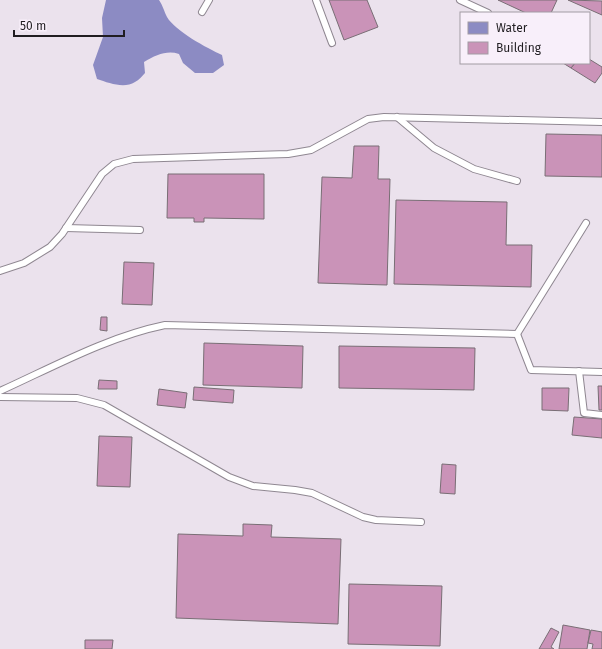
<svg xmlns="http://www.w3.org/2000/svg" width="602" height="649" viewBox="0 0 602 649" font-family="'Fira Sans',sans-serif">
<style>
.water{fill:#8c8bc3}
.building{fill:#ca93b8;stroke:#796e75}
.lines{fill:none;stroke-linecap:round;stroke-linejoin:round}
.service-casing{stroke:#8f8791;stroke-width:8}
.service{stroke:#fff;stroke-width:6}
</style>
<rect width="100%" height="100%" fill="#ebe2ed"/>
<path class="water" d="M 106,0 L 159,0 C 163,6 164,11 167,17 C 175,31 207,48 222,55 L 224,65 L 213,73 L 195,73 L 183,63 L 179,54 C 167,50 156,55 144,62 L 145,73 C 142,76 139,80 135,82 C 124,89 109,83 97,79 L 93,65 L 103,37 L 102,18 Z"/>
<g class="building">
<polygon points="329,0 367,0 378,27 344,40"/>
<polygon points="498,0 557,0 551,13 526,13"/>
<polygon points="568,0 602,1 602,15"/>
<polygon points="589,59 602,67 602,73 595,83 571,68 575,63 589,63"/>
<polygon points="563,63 575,63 571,68"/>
<polygon points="546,134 602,135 602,177 545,176"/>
<polygon points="354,146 379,146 378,179 390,179 387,285 318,283 322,177 352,178"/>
<polygon points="168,174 264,174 264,219 204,218 204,222 194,222 194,218 167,218"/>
<polygon points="396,200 507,202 506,245 532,245 531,287 394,284"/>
<polygon points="124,262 154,263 152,305 122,304"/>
<polygon points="101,317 107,317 107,331 100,330"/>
<polygon points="204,343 303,346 302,388 203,385"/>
<polygon points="339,346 475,348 474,390 339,388"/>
<polygon points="99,380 117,381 117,389 98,389"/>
<polygon points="598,386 602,386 602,410 599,410"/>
<polygon points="194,387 234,390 233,403 193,400"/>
<polygon points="542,388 569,388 568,411 542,410"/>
<polygon points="159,389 187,393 185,408 157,405"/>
<polygon points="574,417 602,419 602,438 572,435"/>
<polygon points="99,436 132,437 130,487 97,486"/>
<polygon points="442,464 456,465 455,494 440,493"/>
<polygon points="243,524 272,525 271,537 341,539 338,624 176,618 178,534 243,536"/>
<polygon points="349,584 442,586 440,646 348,644"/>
<polygon points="563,625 590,630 587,649 559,649"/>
<polygon points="551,628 559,632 551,647 554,649 539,649"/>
<polygon points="591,630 602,632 602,649 592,649 593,644 588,643"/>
<polygon points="85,640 113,640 112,649 85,649"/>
</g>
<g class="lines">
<g class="service-casing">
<g id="service">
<polyline points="316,0 332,43"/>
<polyline points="460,0 488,13"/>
<polyline points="202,12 209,0"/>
<polyline points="397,117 434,148 474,169 517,181"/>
<polyline points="66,228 140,230"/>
<polyline points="0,271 24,263 50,247 62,234 102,174 114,164 133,159 288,154 311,150 368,119 384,117 602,122"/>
<polyline points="517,334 586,223"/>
<polyline points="579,371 584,413 602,415"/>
<path d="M 0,391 C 53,367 107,337 165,325 L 517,334 L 531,370 L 602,372"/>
<polyline points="0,397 77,398 104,405 229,477 253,486 295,490 312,493 363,517 376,520 421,522"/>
</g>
</g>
<use href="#service" class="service"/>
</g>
<rect x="460" y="12" width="130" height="52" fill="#f8effa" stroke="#a29ba3"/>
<rect x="468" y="22" width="20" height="12" fill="#8c8bc3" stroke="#a29ba3"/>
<text x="496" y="32" font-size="12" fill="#201d21">Water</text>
<rect x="468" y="42" width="20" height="12" fill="#ca93b8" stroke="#a29ba3"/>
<text x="496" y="52" font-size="12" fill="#201d21">Building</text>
<path d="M14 30v6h110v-6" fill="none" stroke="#201d21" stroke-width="2"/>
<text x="20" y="30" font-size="12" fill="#201d21" stroke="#f8effa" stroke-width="3" paint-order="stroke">50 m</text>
</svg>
